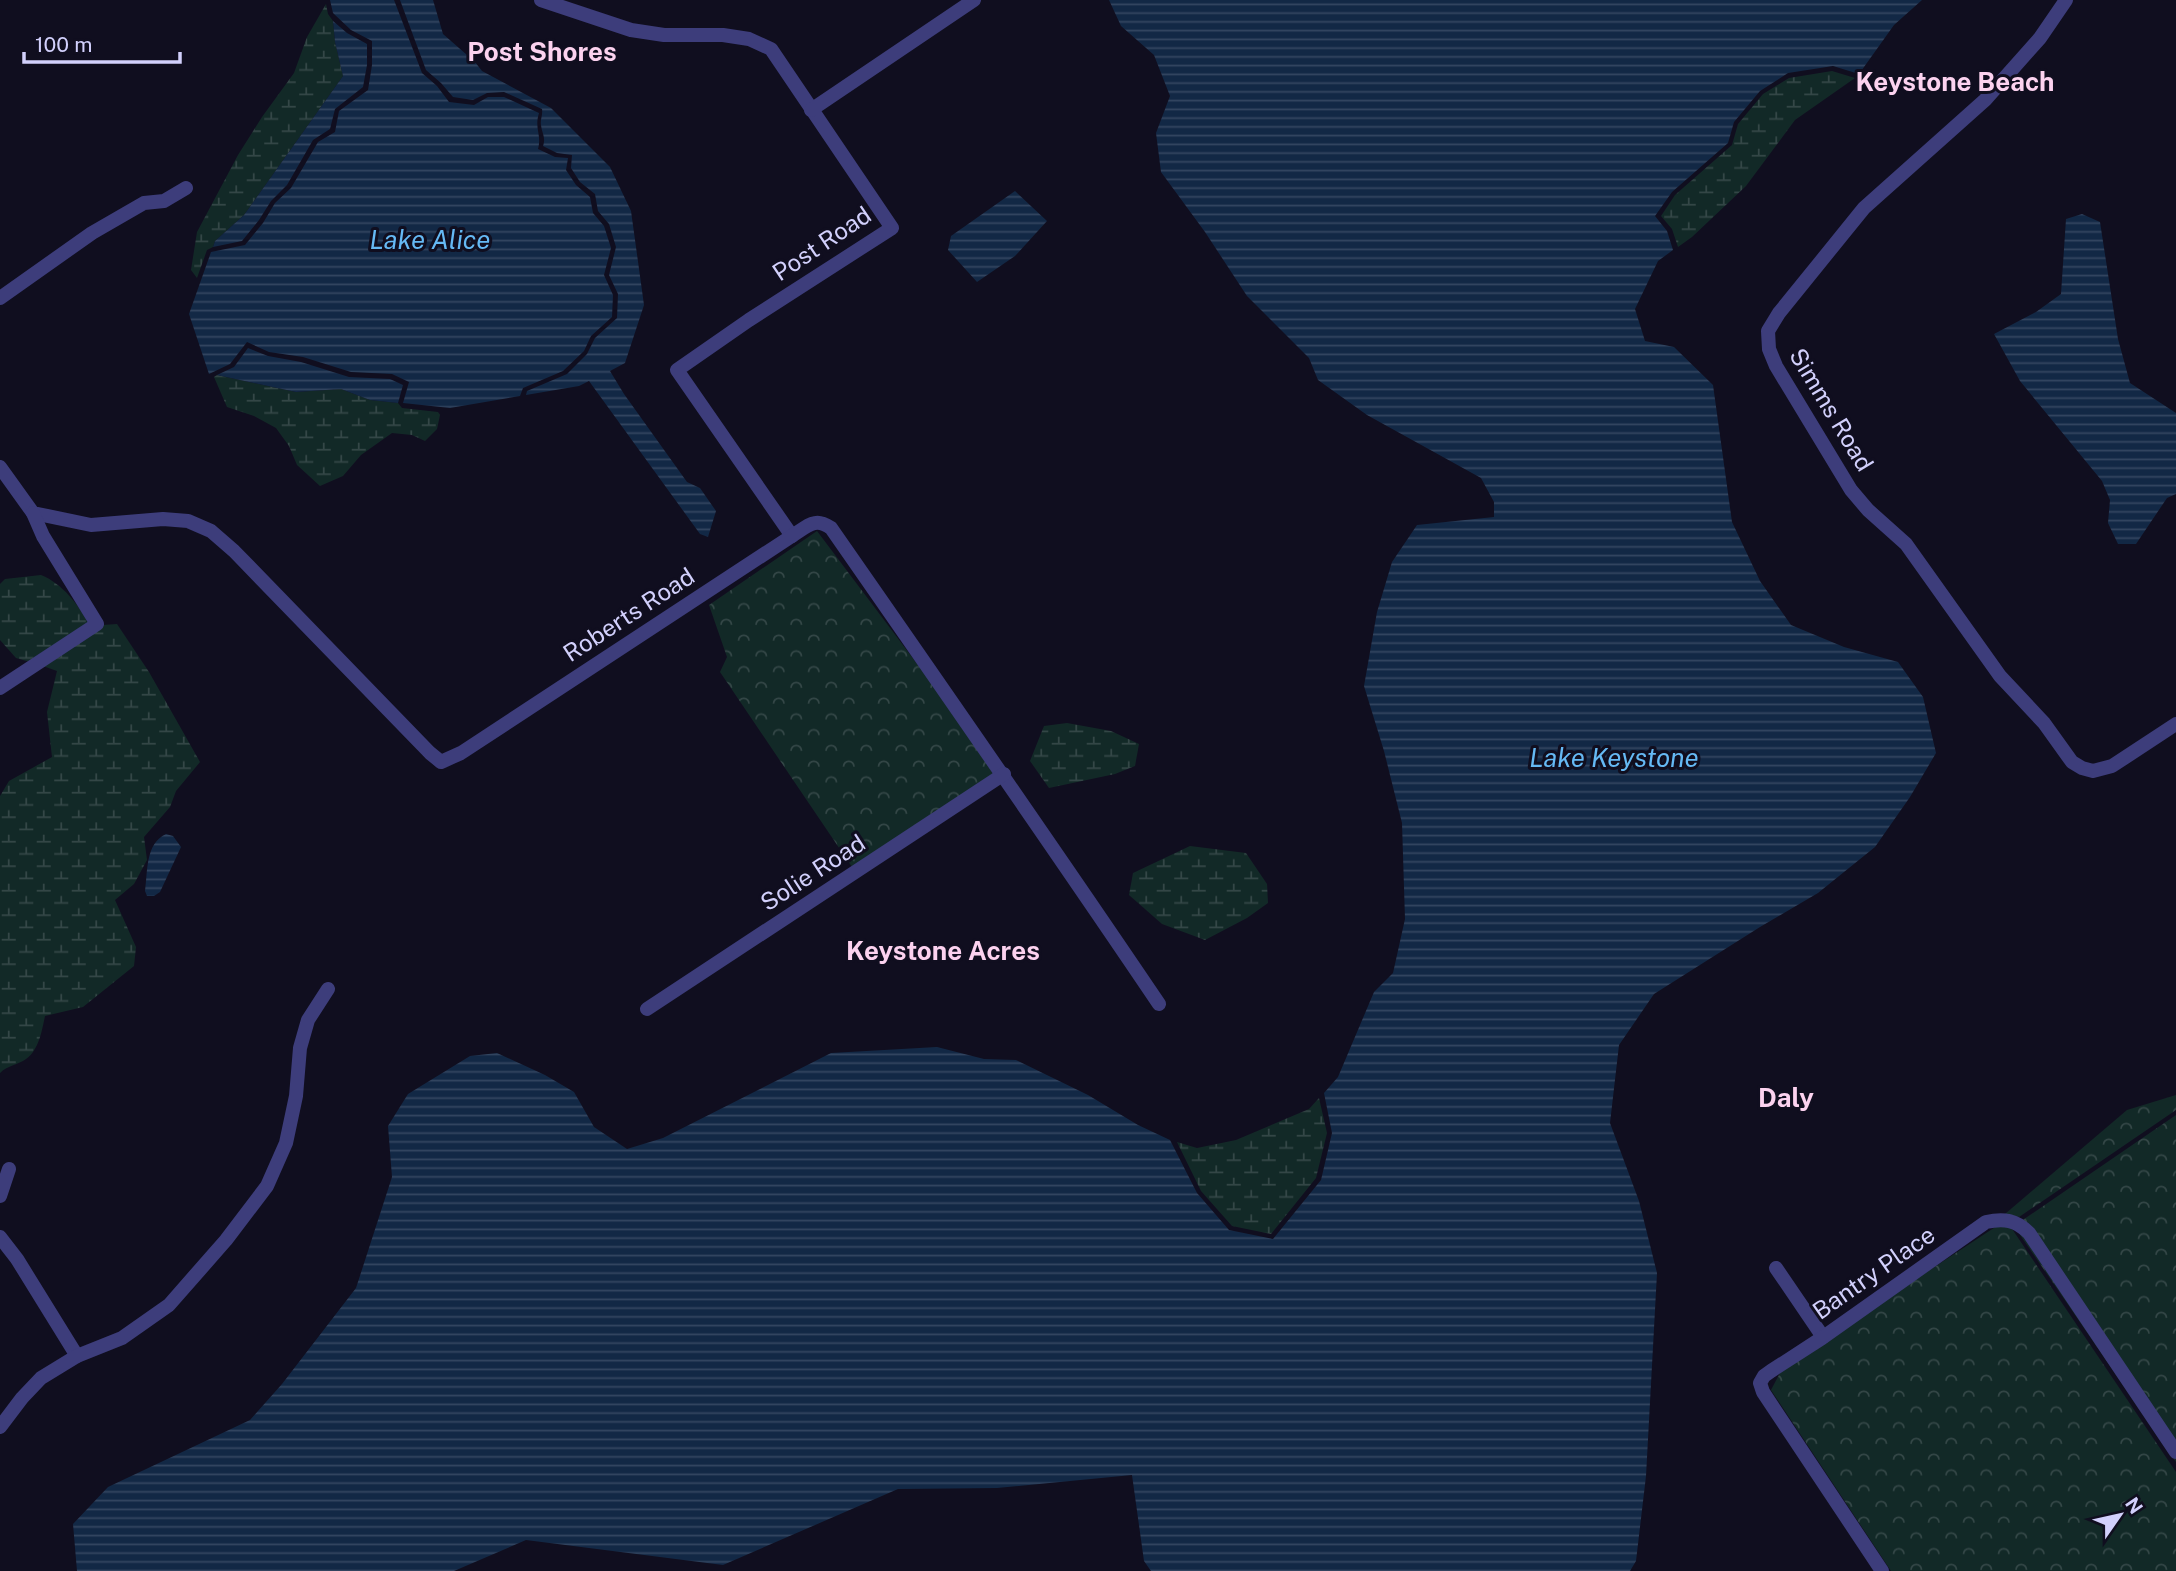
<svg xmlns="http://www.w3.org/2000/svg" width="2176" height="1571" viewBox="0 0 2176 1571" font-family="'Public Sans',sans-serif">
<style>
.forest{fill:url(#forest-crowns)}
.wetland{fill:url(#wetland-marsh)}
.water{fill:url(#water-rules)}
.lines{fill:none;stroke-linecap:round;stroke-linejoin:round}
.minor{stroke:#3d3d7b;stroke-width:14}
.labels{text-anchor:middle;stroke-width:6;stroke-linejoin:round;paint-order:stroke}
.street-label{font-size:24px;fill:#d2d0fc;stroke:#100e1f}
.neighbourhood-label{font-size:26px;font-weight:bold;fill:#fcd2ef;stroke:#100e1f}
.water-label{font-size:26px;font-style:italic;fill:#65b9f4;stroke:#100e1f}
</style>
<defs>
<pattern id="forest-crowns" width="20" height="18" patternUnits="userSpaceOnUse" patternTransform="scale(1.75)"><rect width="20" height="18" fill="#122927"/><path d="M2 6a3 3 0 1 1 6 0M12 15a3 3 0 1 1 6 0" fill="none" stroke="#344747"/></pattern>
<pattern id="wetland-marsh" width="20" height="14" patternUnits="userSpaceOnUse" patternTransform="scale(1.75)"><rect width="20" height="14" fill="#122927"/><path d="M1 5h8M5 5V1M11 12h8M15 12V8" fill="none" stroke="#344747"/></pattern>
<pattern id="water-rules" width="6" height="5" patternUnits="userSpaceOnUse" patternTransform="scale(1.75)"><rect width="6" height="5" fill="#122845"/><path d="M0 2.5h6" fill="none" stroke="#344661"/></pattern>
</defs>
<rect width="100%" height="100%" fill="#100e1f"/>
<g class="forest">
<polygon points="817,531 933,685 995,774 852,867 720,672 727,657 709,605"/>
<polygon points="2176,1095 2176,1110 2019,1217 2005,1214 2127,1110"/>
<polygon points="2176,1115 2176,1462 2014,1226"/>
<polygon points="2006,1220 2176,1472 2176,1571 1891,1571 1771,1390 1781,1371 1831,1335"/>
</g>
<g class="wetland">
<polygon points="326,4 328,14 333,21 335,42 343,76 244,215 215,241 213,247 207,250 197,278 191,270 197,232 238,155 262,117 294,73 307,37"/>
<polygon points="1832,71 1855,78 1795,120 1746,186 1692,237 1678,247 1672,229 1661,216 1675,195 1732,145 1738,124 1763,94 1789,78"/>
<polygon points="217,375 296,392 341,389 370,400 398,403 402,408 438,412 440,415 437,429 425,441 412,435 392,433 361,455 343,476 320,486 297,465 289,446 276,428 254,416 227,407 214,377"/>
<path d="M 41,575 C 63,584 77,604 89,623 L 30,662 L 16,658 L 0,640 L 0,584 L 5,579 Z"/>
<path d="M 117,624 L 149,672 L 200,762 L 176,791 L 170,807 L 144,837 L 147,860 L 134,884 L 115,900 L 136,947 L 134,966 L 83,1007 L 45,1016 C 42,1030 39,1050 26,1059 C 18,1065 8,1065 0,1073 L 0,796 L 9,781 L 52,757 L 47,712 L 57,671 L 43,666 L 103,625 Z"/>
<polygon points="1067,723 1111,731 1139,744 1135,766 1115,774 1049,788 1030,761 1044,726"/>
<polygon points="1190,846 1246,853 1267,884 1268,903 1247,918 1205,940 1162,924 1129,895 1133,873"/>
<polygon points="1319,1098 1327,1133 1316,1178 1271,1234 1232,1226 1201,1191 1177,1142 1197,1148 1236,1140 1309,1109"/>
</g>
<g class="water">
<path d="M 330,0 L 394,0 L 422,73 L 437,86 L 449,102 L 474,105 L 488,97 L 504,97 L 539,113 C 534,129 542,134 538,149 L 555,157 L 568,158 L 566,170 L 576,185 L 590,197 L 593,213 L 604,226 L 611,248 L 604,275 L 613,295 L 612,317 L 591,336 L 584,351 L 563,371 L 523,388 L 520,396 L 450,408 L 403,403 L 409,382 L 392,374 L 351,372 L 303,357 L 269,352 L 247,342 L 230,364 L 209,374 L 189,314 L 211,252 L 245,245 L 263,223 L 275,203 L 291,188 L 318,142 L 335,132 L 339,111 L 368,90 L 372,65 L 372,41 L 351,30 L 333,13 Z"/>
<path d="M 400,0 L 433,0 L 443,34 L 475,62 L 482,71 L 551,108 L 610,167 L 631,211 L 644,305 L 625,363 L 610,371 L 624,394 L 687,482 L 700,488 L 716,511 L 708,537 L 700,534 L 589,381 L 579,386 L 526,395 L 527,391 L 567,374 L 587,354 L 595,338 L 617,318 L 618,294 L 609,275 L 616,247 L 609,224 L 598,211 L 595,194 L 580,182 L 571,168 L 572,155 L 557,153 L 543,146 C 546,137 542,134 541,125 C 540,120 543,115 542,109 L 504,92 L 487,93 L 473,100 L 453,97 L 441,83 L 426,70 Z"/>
<polygon points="1109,0 1922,0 1894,25 1859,74 1833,66 1788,73 1760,91 1734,122 1728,143 1672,192 1655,216 1667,231 1673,250 1658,261 1635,309 1645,341 1674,347 1713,385 1732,522 1760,581 1791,625 1844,647 1898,662 1923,697 1936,753 1910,797 1875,847 1818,893 1760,927 1654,994 1619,1045 1610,1123 1639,1201 1657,1273 1646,1476 1636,1561 1630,1571 1151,1571 1144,1561 1132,1475 997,1488 898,1489 723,1565 526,1540 454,1571 77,1571 73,1524 108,1487 250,1420 282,1384 356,1288 392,1177 388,1126 408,1094 470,1056 497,1053 545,1075 574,1092 594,1127 627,1149 663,1138 831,1053 937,1047 984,1059 1016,1060 1088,1095 1138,1125 1170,1140 1197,1193 1229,1230 1273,1239 1321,1180 1332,1133 1324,1093 1338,1077 1374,992 1393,973 1405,919 1402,823 1384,751 1364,686 1377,612 1392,562 1417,525 1494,517 1494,502 1481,478 1367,415 1318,380 1309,358 1247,296 1205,232 1161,172 1156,133 1170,96 1154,55 1121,26"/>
<polygon points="333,21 347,33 367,44 367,65 363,87 335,109 330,129 313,140 287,185 271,201 259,220 242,241 213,247 215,241 244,215 343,76 335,42"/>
<polygon points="1015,191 1047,221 1015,256 977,282 948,250 951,236"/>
<polygon points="2082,214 2100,222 2118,339 2130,383 2176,413 2176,494 2167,498 2136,544 2118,544 2108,523 2110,500 2102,481 2020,381 1994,334 2036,312 2061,294 2066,219"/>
<polygon points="248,348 268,356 301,362 349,377 390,379 403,385 398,403 370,400 341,389 296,392 217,375 234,367"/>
<path d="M 166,834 L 173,836 L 181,847 L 160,892 L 154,896 L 147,896 L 145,891 C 148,871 145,844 166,834 Z"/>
</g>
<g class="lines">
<g class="minor">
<polyline points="541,0 631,30 664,35 723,35 749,39 771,49 892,228 749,320 677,370 792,536"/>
<polyline points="2066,0 2040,38 1985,100 1864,208 1779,313 1768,331 1769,349 1776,366 1851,490 1868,510 1906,544 2000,676 2044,723 2072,762 2082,768 2093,771 2112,766 2176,724"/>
<polyline points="811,110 974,0"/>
<polyline points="0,298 92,233 144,203 164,201 186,188"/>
<path d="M 0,467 L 33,513 L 91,525 L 163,519 L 188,521 L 211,531 L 234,551 L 430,753 L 441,762 L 461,753 L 804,528 C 815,521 820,521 831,528 C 941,686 1051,844 1159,1004"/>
<polyline points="0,688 97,624 43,536 33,513"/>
<polyline points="647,1009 1004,774"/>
<polyline points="0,1196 9,1169"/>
<polyline points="0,1237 17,1259 77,1356"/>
<polyline points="1776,1268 1823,1337"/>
<polyline points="0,1427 22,1398 41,1378 77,1356 122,1338 169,1305 226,1240 267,1186 286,1143 296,1096 300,1048 308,1020 328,989"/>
<path d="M 1882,1571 L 1763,1392 L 1760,1383 L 1764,1376 L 1771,1371 L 1822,1338 L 1986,1222 C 2004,1218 2016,1220 2029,1233 L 2176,1452"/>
</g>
</g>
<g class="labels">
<g class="street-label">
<text transform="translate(822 244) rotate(-34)" y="8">Post Road</text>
<text transform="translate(1831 410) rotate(59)" y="8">Simms Road</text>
<text transform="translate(629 615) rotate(-33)" y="8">Roberts Road</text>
<text transform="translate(813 873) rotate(-33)" y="8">Solie Road</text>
<text transform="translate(1874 1273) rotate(-35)" y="8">Bantry Place</text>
</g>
<g class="neighbourhood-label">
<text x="542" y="61">Post Shores</text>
<text x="1955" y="91">Keystone Beach</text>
<text x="943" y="960">Keystone Acres</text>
<text x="1786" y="1107">Daly</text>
</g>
<g class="water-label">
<text x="430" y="249">Lake Alice</text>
<text x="1614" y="767">Lake Keystone</text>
</g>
</g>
<g transform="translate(2120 1515) rotate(56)" stroke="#100e1f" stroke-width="5" paint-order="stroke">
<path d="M0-5L12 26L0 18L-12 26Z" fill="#d2d0fc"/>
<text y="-10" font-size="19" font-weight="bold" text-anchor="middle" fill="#d2d0fc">N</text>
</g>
<path d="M24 52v10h156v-10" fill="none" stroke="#d2d0fc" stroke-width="3.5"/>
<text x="35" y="52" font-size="21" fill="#d2d0fc" stroke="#100e1f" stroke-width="5" paint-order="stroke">100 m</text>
</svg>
